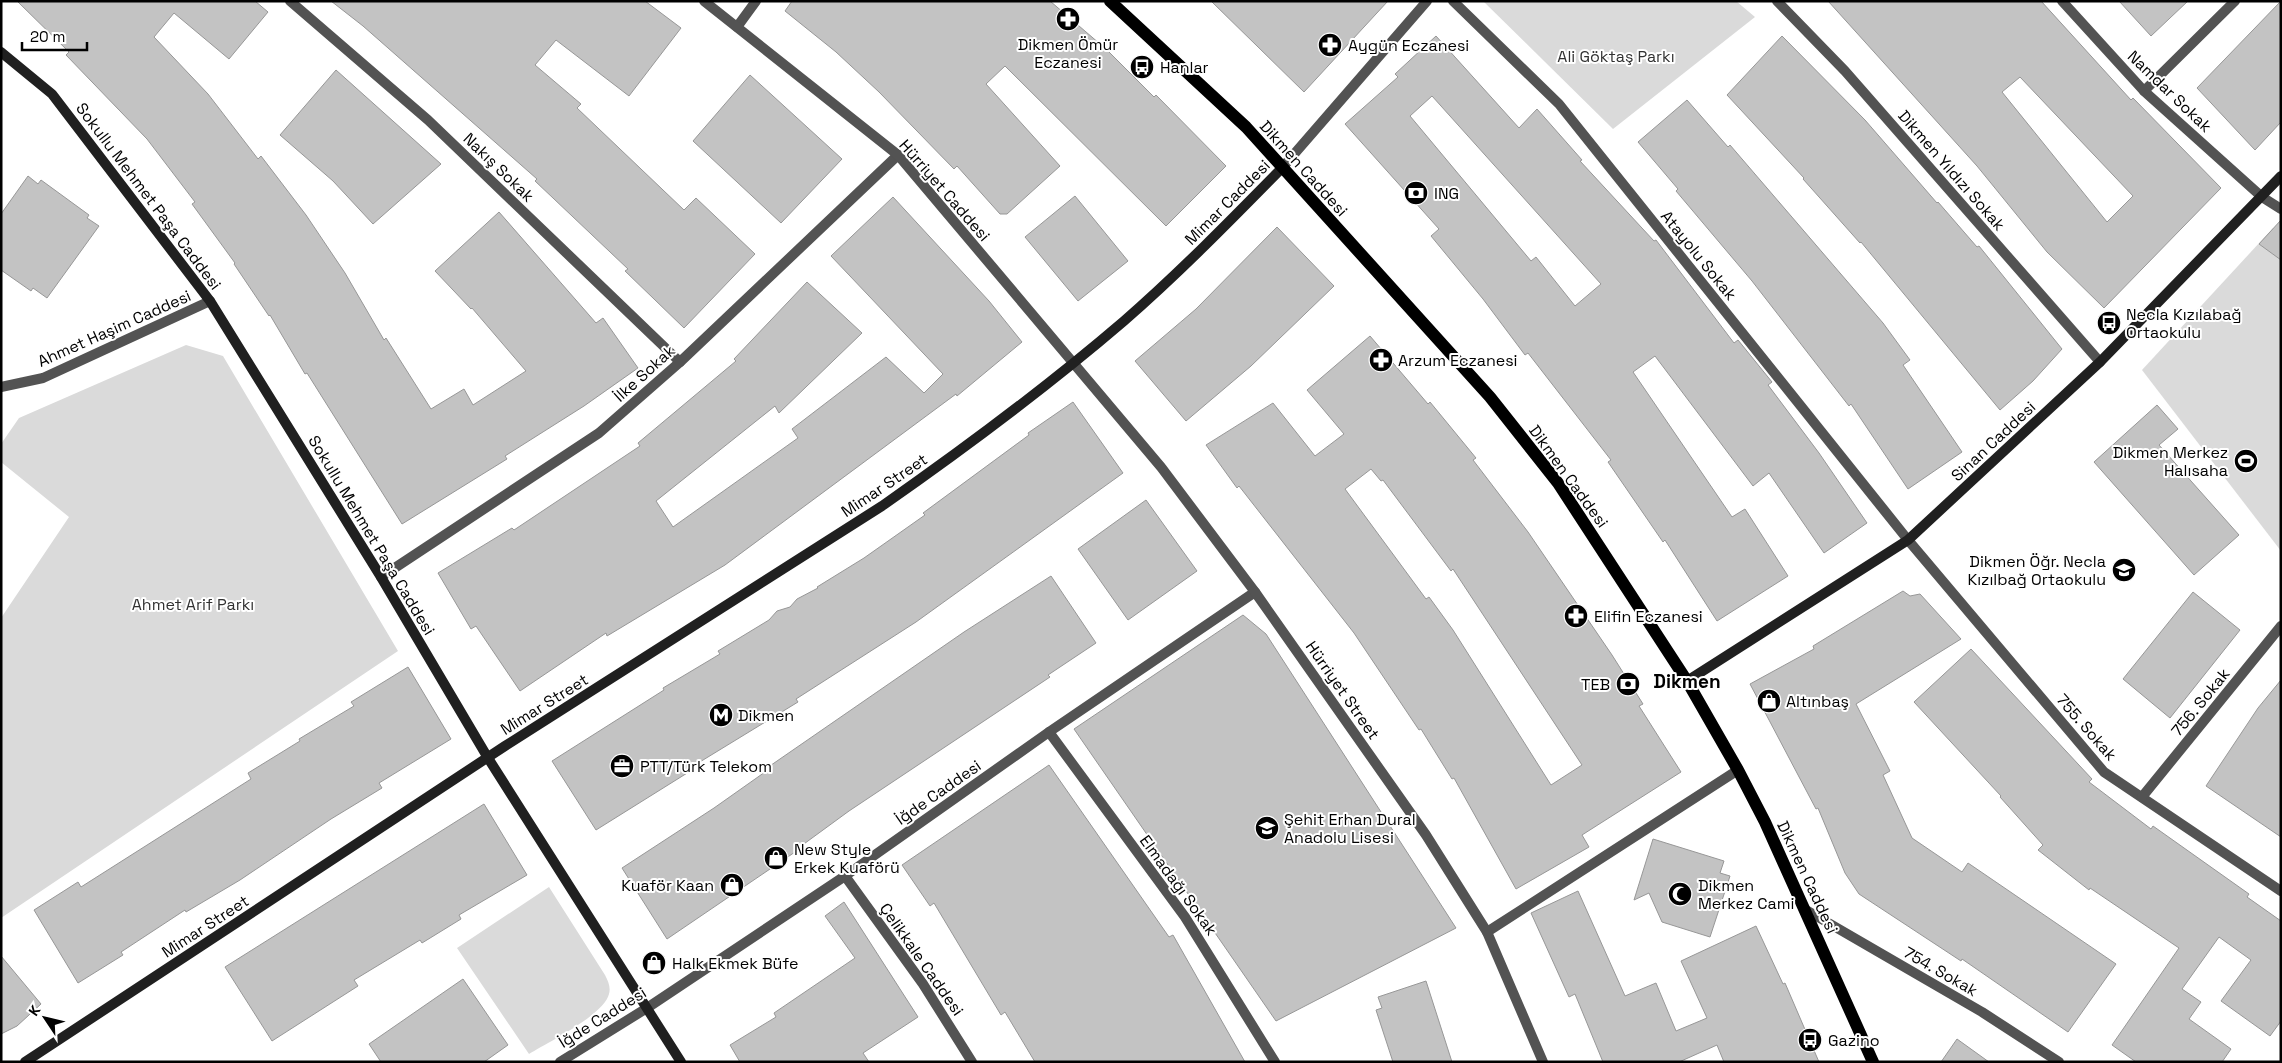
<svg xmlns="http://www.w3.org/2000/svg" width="2282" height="1063" viewBox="0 0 2282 1063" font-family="'Space Grotesk',sans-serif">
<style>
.green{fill:#dadada}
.building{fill:#c3c3c3;stroke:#979797;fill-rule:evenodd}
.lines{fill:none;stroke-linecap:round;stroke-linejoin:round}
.pedestrian{stroke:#535353;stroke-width:10}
.minor{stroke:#535353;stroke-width:10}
.tertiary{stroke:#535353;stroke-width:10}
.secondary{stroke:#202020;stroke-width:10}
.primary{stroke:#000;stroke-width:12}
.labels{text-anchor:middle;stroke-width:4;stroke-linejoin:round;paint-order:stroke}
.poi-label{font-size:16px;fill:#000;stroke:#fff;text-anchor:start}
.park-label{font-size:16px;fill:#313131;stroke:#fff}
.street-label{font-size:16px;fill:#000;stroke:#fff}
.quarter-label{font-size:19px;font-weight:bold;fill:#000;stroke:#fff}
</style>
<rect width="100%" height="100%" fill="#fff"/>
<g class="green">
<polygon points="1483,1 1736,1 1755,17 1613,129"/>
<polygon points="2273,228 2281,233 2281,551 2142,370"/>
<polygon points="186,345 223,356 398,651 1,918 1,618 69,517 1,462 1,444 19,418"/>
<path d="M 549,887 L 605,975 C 608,981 611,987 609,994 C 604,1015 547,1043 529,1054 L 457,948 Z"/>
</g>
<g class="building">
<polygon points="17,1 255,1 268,12 229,59 174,13 154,37 208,94 258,159 261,156 306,215 345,273 384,340 386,338 431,409 464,389 473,405 526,371 472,308 471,309 435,271 499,212 596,323 603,318 638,368 584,406 505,456 507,459 402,524 307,373 305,374 270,315 269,316 234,264 235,263 192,204 195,202 147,139 66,55 69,52"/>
<polygon points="331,1 645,1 681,28 629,96 556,40 535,65 581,104 577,108 684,210 696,198 755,254 684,328 625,271 628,269 535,181 537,179 363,26"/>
<polygon points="792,1 1050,1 1107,50 1154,97 1156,95 1226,166 1166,226 1005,66 986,84 1060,166 1007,214 1000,214 957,166 954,169 879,92 836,52 785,11"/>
<polygon points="1211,1 1388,1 1304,92"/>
<path d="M 1828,1 L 2041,1 L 2131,100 L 2133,98 L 2221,188 L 2104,308 L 2047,252 L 1977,166 ZM 2020,77 L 2133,196 L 2107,222 L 2002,92 Z"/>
<polygon points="2119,1 2188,1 2151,36"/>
<polygon points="2281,1 2281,122 2255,150 2197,88"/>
<path d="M 1436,36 L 1519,128 L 1537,109 L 1582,160 L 1580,161 L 1654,241 L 1656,240 L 1734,343 L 1738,340 L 1772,382 L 1768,385 L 1819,453 L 1867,523 L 1824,553 L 1769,473 L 1753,486 L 1655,356 L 1633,372 L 1732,517 L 1745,509 L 1788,576 L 1717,621 L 1665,540 L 1663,542 L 1608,462 L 1611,460 L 1528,353 L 1525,355 L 1483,299 L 1431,236 L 1439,229 L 1345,124 L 1398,77 L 1395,74 ZM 1432,96 L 1601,284 L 1575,306 L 1536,257 L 1531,261 L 1410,116 Z"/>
<polygon points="1782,36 1865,120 1937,203 1938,202 1977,247 1979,246 2062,349 2033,381 2000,410 1861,242 1860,243 1803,179 1804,178 1727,95"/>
<polygon points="336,70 441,164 373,224 333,181 280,135"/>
<polygon points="750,75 842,159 781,223 693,141"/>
<polygon points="1687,100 1728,147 1730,145 1883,323 1910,360 1903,365 1962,452 1908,489 1851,404 1849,406 1752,281 1676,191 1678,189 1638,142"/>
<polygon points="28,176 38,184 41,180 89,215 87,218 99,226 47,298 33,288 31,291 1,270 1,214"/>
<polygon points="1075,196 1128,261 1078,301 1025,237"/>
<polygon points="893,197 989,301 1022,342 957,396 956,394 725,565 607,636 606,633 520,691 476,626 471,629 438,573 512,528 514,530 640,446 638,443 736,361 734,359 807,282 862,333 779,413 775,406 656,501 673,527 798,438 792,429 886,357 924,393 943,374 831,256"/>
<polygon points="2281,220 2281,260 2259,244"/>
<polygon points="1277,227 1334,286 1251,366 1186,421 1135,361 1196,309"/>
<path d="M 1370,336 L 1428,404 L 1430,402 L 1476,458 L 1473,460 L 1528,532 L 1612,655 L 1643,704 L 1639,706 L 1681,772 L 1582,835 L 1589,847 L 1516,889 L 1454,778 L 1452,779 L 1421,729 L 1419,730 L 1354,633 L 1239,486 L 1237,488 L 1206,445 L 1273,403 L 1315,456 L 1344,434 L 1307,390 ZM 1371,469 L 1381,481 L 1383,480 L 1451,571 L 1453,569 L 1582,765 L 1551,785 L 1453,630 L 1429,597 L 1426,599 L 1345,489 Z"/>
<polygon points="1073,402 1123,473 916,622 796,699 798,702 690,768 692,770 596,830 552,761 664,690 663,688 720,654 718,651 769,620 777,611 790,607 797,599 818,588 817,587 864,558 925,515 923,513 1029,435 1028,433"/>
<polygon points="2157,405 2178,429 2159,445 2239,535 2194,575 2094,462"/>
<polygon points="1146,500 1197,571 1128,620 1078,549"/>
<polygon points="1051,576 1096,643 1048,675 1050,677 849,811 797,849 798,850 667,939 622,868 714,808 765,772 764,770 964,632"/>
<polygon points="1903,591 1910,596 1920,594 1961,639 1856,704 1890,771 1883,775 1912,838 1962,872 1968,863 2116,964 2068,1032 1962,959 1961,961 1859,894 1845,873 1818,808 1816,809 1750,684 1814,649 1813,646"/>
<polygon points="2193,592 2240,630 2170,718 2123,679"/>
<polygon points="1243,615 1266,634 1456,928 1276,1021 1074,729"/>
<polygon points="1971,649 2092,779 2089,782 2151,829 2153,826 2249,894 2247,897 2281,921 2281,1021 2270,1036 2221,1001 2251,960 2219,937 2182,989 2201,1002 2189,1019 2231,1049 2222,1062 2136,1062 2112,1045 2179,948 2090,888 2089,890 2038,850 2043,845 2000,797 2001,796 1914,702"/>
<polygon points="408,667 451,739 379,783 382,788 331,819 240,880 186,912 185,910 121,952 123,955 78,983 34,910 78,882 81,887 251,779 248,773 300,741 299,739 354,706 351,702"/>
<polygon points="2281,680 2281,837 2206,786 2258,708"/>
<polygon points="1049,765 1169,937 1173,935 1245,1062 1035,1062 1005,1012 1001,1015 934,903 930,906 902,865"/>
<polygon points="484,804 527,875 459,915 461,919 422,943 420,940 354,980 358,986 272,1041 225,967"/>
<polygon points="1653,839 1724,861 1720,873 1730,876 1710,937 1662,922 1649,893 1634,900"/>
<polygon points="1578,891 1625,996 1656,983 1676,1031 1707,1018 1681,961 1756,926 1783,984 1785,983 1819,1062 1724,1062 1717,1045 1679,1062 1603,1062 1575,994 1569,997 1531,913"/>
<polygon points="844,902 918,1017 863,1053 869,1062 740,1062 730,1045 776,1017 774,1013 855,958 825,916"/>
<polygon points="1,956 41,1004 17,1026 1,1034"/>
<polygon points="463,979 508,1045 484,1062 381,1062 369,1044"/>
<polygon points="1426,981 1452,1062 1393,1062 1376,1010 1382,1008 1378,997"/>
<polygon points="1957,1039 1989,1062 1941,1062"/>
</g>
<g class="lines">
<polyline class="pedestrian" points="1487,932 1738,770"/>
<g class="minor">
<polyline points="290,1 428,120 680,362"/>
<polyline points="1453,1 1559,104 1908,540 2104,772 2281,891"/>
<polyline points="1777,1 1845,71 2100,362"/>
<polyline points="2062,1 2144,91 2262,197 2281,209"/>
<polyline points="737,27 756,1"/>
<polyline points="2144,91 2235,1"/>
<polyline points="1282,168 1427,1"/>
<polyline points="1,387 43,378 210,301"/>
<polyline points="381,577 599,433 680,362 898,155"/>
<polyline points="1049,732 1185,917 1275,1062"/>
<polyline points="2142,797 2281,626"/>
<polyline points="845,876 923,984 972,1062"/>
<polyline points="1806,910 1982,1012 2059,1062"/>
<polyline points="560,1062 647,1008 845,876 1049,732 1255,592"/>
</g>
<polyline class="tertiary" points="704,1 898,155 1161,467 1255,592 1426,835 1487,932 1543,1062"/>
<g class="secondary">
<polyline points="1,52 52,94 210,301 381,577 488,758 681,1062"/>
<polyline points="1687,681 1908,540 2100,362 2281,176"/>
<path d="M 25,1062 L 505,746 L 882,506 C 965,448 1047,387 1124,321 C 1179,273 1231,220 1282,168"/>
</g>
<polyline class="primary" points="1110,1 1246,127 1490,397 1558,483 1687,681 1738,770 1765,822 1873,1062"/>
</g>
<defs>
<g id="pharmacy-disc" transform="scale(1.25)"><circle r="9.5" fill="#000" stroke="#fff"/><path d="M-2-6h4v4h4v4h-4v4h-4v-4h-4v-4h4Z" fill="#fff"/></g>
<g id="bus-disc" transform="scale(1.25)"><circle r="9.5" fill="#000" stroke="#fff"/><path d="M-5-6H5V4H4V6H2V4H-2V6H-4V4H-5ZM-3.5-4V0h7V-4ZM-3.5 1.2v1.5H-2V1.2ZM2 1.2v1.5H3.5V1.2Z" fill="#fff"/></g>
<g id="bank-disc" transform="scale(1.25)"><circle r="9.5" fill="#000" stroke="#fff"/><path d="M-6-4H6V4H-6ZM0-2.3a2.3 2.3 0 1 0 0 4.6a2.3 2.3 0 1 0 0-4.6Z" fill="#fff"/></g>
<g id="stadium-disc" transform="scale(1.25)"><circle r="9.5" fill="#000" stroke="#fff"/><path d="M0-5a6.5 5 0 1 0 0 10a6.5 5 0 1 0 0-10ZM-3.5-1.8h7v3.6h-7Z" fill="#fff"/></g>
<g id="school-disc" transform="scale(1.25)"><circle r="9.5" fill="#000" stroke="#fff"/><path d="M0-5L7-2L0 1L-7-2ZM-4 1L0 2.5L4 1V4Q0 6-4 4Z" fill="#fff"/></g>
<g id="shop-disc" transform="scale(1.25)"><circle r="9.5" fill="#000" stroke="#fff"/><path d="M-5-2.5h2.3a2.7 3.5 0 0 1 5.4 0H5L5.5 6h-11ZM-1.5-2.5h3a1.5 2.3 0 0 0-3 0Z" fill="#fff"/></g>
<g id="metro-disc" transform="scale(1.25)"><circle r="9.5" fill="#000" stroke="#fff"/><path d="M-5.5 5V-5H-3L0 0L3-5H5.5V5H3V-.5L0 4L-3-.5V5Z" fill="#fff"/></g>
<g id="office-disc" transform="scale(1.25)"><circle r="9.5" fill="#000" stroke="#fff"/><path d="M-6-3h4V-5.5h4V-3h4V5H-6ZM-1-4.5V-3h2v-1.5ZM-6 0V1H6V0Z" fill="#fff"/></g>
<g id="mosque-disc" transform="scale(1.25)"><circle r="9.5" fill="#000" stroke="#fff"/><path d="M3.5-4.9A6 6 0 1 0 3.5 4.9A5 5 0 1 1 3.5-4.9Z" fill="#fff"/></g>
</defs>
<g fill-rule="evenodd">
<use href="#pharmacy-disc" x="1068" y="19"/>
<use href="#pharmacy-disc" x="1330" y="45"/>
<use href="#bus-disc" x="1142" y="67"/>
<use href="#bank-disc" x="1416" y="193"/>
<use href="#bus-disc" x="2109" y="323"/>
<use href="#pharmacy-disc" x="1381" y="360"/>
<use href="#stadium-disc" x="2246" y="461"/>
<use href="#school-disc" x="2124" y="570"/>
<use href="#pharmacy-disc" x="1576" y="616"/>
<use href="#bank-disc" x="1628" y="684"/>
<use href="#shop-disc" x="1769" y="701"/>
<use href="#metro-disc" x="721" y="715"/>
<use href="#office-disc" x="622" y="766"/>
<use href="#school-disc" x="1267" y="828"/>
<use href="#shop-disc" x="776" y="858"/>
<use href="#shop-disc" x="732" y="885"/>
<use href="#mosque-disc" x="1680" y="894"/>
<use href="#shop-disc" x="654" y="963"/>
<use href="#bus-disc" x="1810" y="1040"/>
</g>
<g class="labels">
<g class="poi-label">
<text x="1068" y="50" text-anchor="middle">Dikmen Ömür<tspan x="1068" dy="18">Eczanesi</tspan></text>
<text x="1348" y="51">Aygün Eczanesi</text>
<text x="1160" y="73">Hanlar</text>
<text x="1434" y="199">ING</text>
<text x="2126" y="320">Necla Kızılabağ<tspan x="2126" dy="18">Ortaokulu</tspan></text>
<text x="1398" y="366">Arzum Eczanesi</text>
<text x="2228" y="458" text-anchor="end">Dikmen Merkez<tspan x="2228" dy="18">Halısaha</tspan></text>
<text x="2106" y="567" text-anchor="end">Dikmen Öğr. Necla<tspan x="2106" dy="18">Kızılbağ Ortaokulu</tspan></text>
<text x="1594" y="622">Elifin Eczanesi</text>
<text x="1610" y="690" text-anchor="end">TEB</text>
<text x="1786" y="707">Altınbaş</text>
<text x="738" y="721">Dikmen</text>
<text x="640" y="772">PTT/Türk Telekom</text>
<text x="1284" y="825">Şehit Erhan Dural<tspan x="1284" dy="18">Anadolu Lisesi</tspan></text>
<text x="794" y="855">New Style<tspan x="794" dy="18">Erkek Kuaförü</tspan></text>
<text x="714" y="891" text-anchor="end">Kuaför Kaan</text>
<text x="1698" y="891">Dikmen<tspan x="1698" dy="18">Merkez Cami</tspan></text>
<text x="672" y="969">Halk Ekmek Büfe</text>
<text x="1828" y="1046">Gazino</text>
</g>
<g class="park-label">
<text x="1616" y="62">Ali Göktaş Parkı</text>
<text x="193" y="610">Ahmet Arif Parkı</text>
</g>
<g class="street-label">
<text transform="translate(2170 91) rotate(44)" y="6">Namdar Sokak</text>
<text transform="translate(499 167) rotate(44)" y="6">Nakış Sokak</text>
<text transform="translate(1304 168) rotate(48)" y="6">Dikmen Caddesi</text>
<text transform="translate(1952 170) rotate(49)" y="6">Dikmen Yıldızı Sokak</text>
<text transform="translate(945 190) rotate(49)" y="6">Hürriyet Caddesi</text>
<text transform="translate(149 196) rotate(53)" y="6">Sokullu Mehmet Paşa Caddesi</text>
<text transform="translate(1227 202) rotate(-45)" y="6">Mimar Caddesi</text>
<text transform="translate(1699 255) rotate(51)" y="6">Atayolu Sokak</text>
<text transform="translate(114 328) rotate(-24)" y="6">Ahmet Haşim Caddesi</text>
<text transform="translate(644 373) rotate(-42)" y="6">İlke Sokak</text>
<text transform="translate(1993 441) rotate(-43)" y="6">Sinan Caddesi</text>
<text transform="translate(1569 476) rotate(54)" y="6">Dikmen Caddesi</text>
<text transform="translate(884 485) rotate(-34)" y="6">Mimar Street</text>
<text transform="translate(372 535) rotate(59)" y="6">Sokullu Mehmet Paşa Caddesi</text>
<text transform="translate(1343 690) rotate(55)" y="6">Hürriyet Street</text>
<text transform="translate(2200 702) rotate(-51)" y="6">756. Sokak</text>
<text transform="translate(544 704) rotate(-32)" y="6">Mimar Street</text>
<text transform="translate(2087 727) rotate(49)" y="6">755. Sokak</text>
<text transform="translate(938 792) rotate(-35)" y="6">İğde Caddesi</text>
<text transform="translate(1808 877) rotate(65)" y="6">Dikmen Caddesi</text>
<text transform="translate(1179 885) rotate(54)" y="6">Elmadağı Sokak</text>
<text transform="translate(205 926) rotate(-33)" y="6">Mimar Street</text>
<text transform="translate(922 959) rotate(55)" y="6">Çelikkale Caddesi</text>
<text transform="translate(1941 971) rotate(30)" y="6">754. Sokak</text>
<text transform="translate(602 1017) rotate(-32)" y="6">İğde Caddesi</text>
</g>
<g class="quarter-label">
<text x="1687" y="688">Dikmen</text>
</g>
</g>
<rect width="2282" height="1063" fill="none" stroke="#000000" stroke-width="5"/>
<g transform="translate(45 1018) rotate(305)" stroke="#ffffff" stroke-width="4" paint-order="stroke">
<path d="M0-4L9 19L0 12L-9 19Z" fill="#000000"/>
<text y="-8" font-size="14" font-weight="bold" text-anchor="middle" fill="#000000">K</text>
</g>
<path d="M22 42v8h65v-8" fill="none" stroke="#000000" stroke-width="2.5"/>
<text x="30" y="42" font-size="15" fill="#000000" stroke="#ffffff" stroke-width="4" paint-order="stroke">20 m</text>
</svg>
